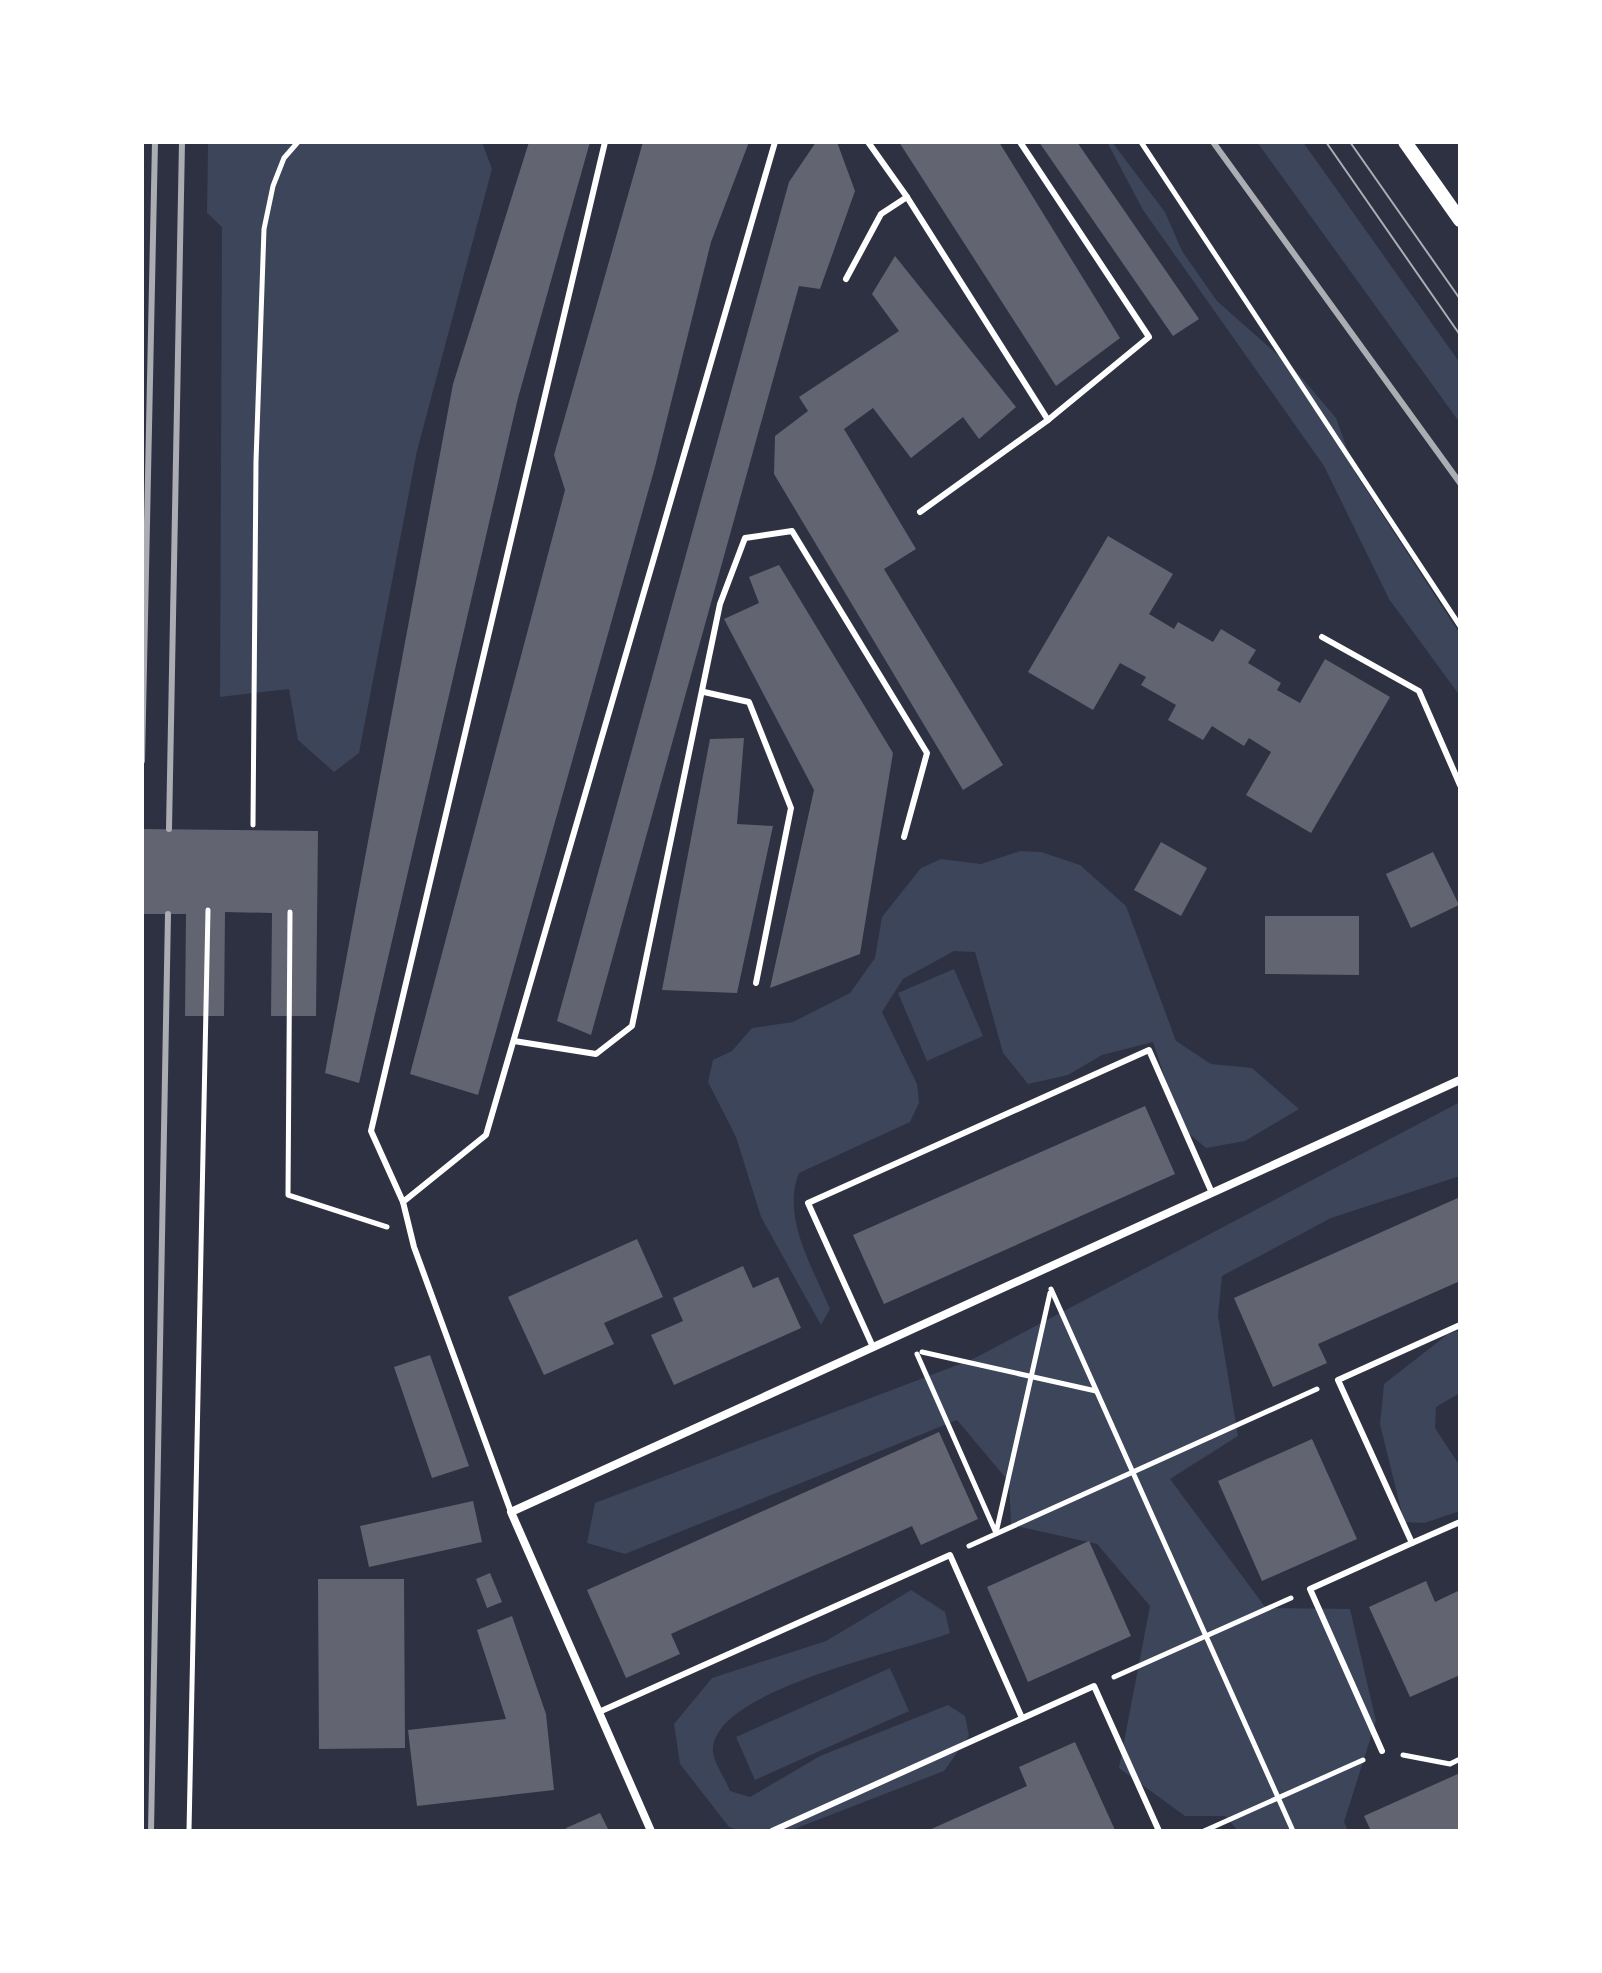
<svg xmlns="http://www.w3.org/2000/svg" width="1602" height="1973" viewBox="0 0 1602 1973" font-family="'Alegreya Sans',sans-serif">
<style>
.green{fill:#3c4559}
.building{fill:#626471}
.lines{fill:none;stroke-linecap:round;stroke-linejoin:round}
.path{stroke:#fff;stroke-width:5}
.service{stroke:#fff;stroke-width:6}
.minor{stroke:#fff;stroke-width:8}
.tertiary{stroke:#fff;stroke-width:14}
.tram{stroke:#abadb3;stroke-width:2}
.rail{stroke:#abadb3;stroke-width:6}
</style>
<rect width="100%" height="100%" fill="#2d3142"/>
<g class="green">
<polygon points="208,142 482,142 492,169 417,451 359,753 334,772 298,740 289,689 220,697 222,227 207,213"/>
<polygon points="1107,142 1112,142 1165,212 1182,251 1217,301 1296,371 1336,418 1356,474 1460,634 1460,696 1389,599 1324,466 1143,210"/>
<polygon points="1257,142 1303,142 1460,363 1460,423"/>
<path d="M 1020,851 L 1041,852 L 1080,865 L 1126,906 L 1176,1041 L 1211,1064 L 1252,1068 L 1299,1109 L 1245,1141 L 1206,1148 L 1181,1127 L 1153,1042 L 1102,1055 L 1068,1075 L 1028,1084 L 1003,1053 L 975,952 L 954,951 L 903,979 L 882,1012 L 917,1084 L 919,1103 L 910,1122 L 799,1173 C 781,1217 813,1268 830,1309 L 821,1325 L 761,1217 L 736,1137 L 708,1082 L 713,1060 L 732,1051 L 752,1028 L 793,1022 L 850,993 L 875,958 L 882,917 L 921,868 L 941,859 L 981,864 Z"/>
<polygon points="954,969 983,1036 927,1061 898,993"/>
<polygon points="1460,1102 1460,1176 1331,1218 1222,1276 1218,1316 1238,1436 1170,1479 1266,1608 1350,1609 1376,1721 1344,1822 1348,1831 1238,1831 1225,1816 1185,1816 1119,1768 1150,1606 1097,1544 1011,1525 1009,1482 957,1420 625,1554 587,1543 595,1503 973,1359"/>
<polygon points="1460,1330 1460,1393 1436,1407 1435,1428 1460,1466 1460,1511 1424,1523 1404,1522 1380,1424 1384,1384 1448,1334"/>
<path d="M 911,1590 L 945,1612 L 950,1633 C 906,1651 709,1690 713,1752 C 714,1763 726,1780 730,1791 L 750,1797 L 820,1756 L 948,1705 L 965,1716 L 969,1736 L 944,1771 L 789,1831 L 741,1831 L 729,1827 L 680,1764 L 674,1724 L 712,1678 L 826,1641 Z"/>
<polygon points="890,1668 909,1711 755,1780 736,1737"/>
</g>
<g class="building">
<polygon points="529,142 590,142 518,398 359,1083 325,1073 453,384"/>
<polygon points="643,142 749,142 711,242 655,467 478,1095 410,1074 565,490 554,455"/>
<polygon points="816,142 837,142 855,191 820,289 799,286 591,1035 557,1021 789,182"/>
<polygon points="899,142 999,142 1120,338 1056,386"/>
<polygon points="1039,142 1077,142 1199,319 1173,336"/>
<polygon points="895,256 1016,407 979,439 963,417 911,458 873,408 844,429 916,549 884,569 1003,765 963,790 774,474 775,436 808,411 799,397 899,331 872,294"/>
<polygon points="1108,536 1173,574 1149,614 1174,629 1178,622 1213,642 1221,629 1256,650 1248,663 1281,683 1277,690 1300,703 1325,659 1390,697 1311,833 1246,795 1271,752 1249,738 1244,746 1212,726 1203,740 1168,720 1176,705 1141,685 1146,677 1120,663 1093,710 1028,672"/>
<polygon points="779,565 893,753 860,954 770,988 814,790 724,619 759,603 749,577"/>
<polygon points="744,738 737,824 773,826 737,993 662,990 710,739"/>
<polygon points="142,829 318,831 316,1016 271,1016 272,913 225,912 224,1016 185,1016 186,914 142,914"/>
<polygon points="1161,842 1207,868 1181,916 1134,890"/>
<polygon points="1433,852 1459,905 1411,928 1386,874"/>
<polygon points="1265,916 1359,916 1359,975 1265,974"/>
<polygon points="1145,1106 1175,1174 884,1304 853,1235"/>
<polygon points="1460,1197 1460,1281 1318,1344 1327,1363 1273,1387 1234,1298"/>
<polygon points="637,1239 663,1297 604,1323 614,1344 544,1375 508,1297"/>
<polygon points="743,1266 753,1288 778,1277 801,1328 674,1385 651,1335 683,1321 673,1298"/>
<polygon points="430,1355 469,1466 432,1478 394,1367"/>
<polygon points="939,1432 978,1519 921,1545 912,1526 684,1628 671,1634 680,1654 626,1678 587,1590"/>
<polygon points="1312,1439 1357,1539 1262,1581 1218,1481"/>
<polygon points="473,1501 482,1542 369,1567 360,1526"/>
<polygon points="1089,1541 1131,1636 1028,1682 987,1587"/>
<polygon points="490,1573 502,1602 487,1608 476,1579"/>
<polygon points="318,1579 404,1579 405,1748 319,1749"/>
<polygon points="1426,1581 1435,1602 1460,1590 1460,1675 1410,1697 1369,1607"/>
<polygon points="512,1616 546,1714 554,1790 417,1806 408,1730 506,1719 477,1630"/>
<polygon points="1075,1742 1115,1830 927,1831 1027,1786 1019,1767"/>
<polygon points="1460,1773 1460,1831 1371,1831 1364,1816"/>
<polygon points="600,1813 609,1831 567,1831 566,1828"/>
</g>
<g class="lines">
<g class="path">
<polyline points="1141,142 1460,626"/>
<polyline points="253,825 256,461 264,229 273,186 284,158 298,142"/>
<polyline points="290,912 288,1195 387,1227"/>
<polyline points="1051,1289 1293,1831"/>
<polyline points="922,1352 1096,1391"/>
<polyline points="917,1354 996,1533 1050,1293"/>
<polyline points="969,1546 1317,1389"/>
<polyline points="1114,1677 1291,1598"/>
<polyline points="1403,1755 1450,1764 1460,1759"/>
<polyline points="189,1831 208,910"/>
<polyline points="1204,1831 1363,1760"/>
</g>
<g class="service">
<polyline points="868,142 907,197 1048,420"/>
<polyline points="846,279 881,214 907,197"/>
<polyline points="920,512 1048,420 1149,337 1020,142"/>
<polyline points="1322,637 1419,691 1460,785"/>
<polyline points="704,692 749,702 791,808 756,983"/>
<polyline points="514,1041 596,1054 632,1026 720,604 745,538 792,531 927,753 904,837"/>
<polyline points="403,1202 371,1131 605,142"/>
<polyline points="873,1347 808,1203 1149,1050 1212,1193"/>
<polyline points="511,1512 414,1247 403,1202 486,1135 775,142"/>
<polyline points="1412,1543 1460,1522"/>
<polyline points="599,1712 950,1555 1022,1718"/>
<polyline points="1382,1751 1310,1589 1412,1543 1338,1380 1460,1325"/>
<polyline points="772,1831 1094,1686 1159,1831"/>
</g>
<polyline class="minor" points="651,1831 511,1512 1460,1080"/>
<polyline class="tertiary" points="1405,142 1460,220"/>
<g class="tram">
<polyline points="1326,142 1460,335"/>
<polyline points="1350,142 1460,299"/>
</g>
<g class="rail">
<polyline points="1213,142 1460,483"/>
<polyline points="142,761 155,142"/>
<polyline points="169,829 182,142"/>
<polyline points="151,1831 168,914"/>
</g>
</g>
<rect width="1602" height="1973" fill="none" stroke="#ffffff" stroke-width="288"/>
</svg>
